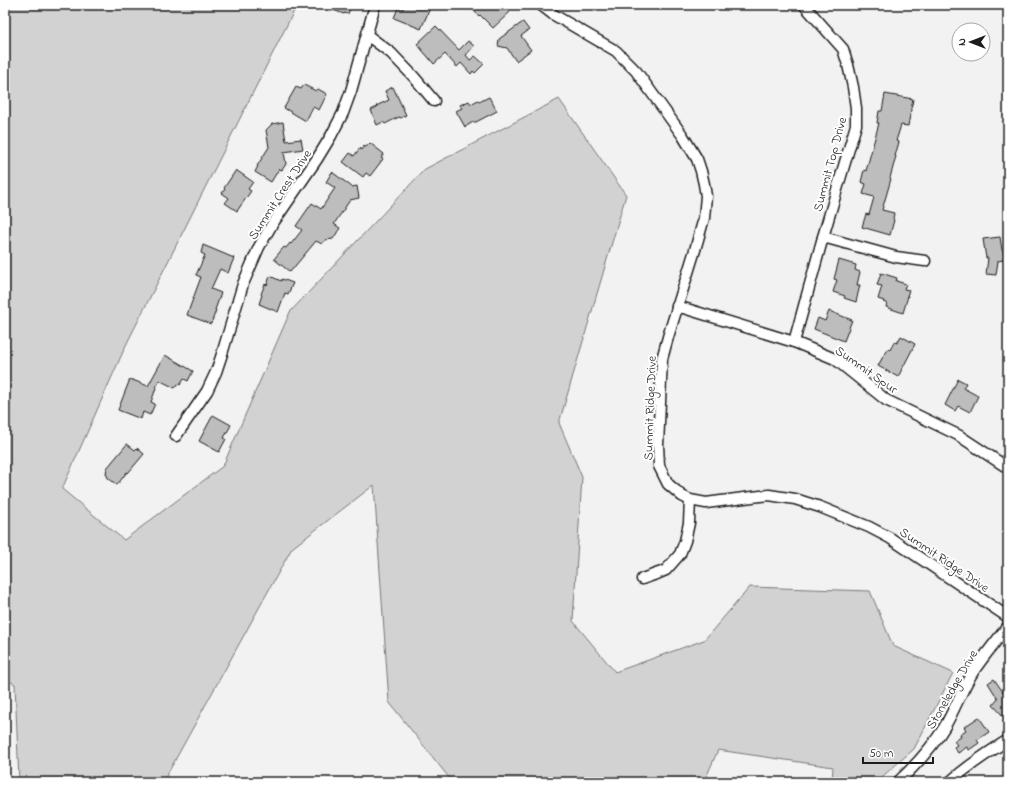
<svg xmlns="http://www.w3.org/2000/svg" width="1013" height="787" viewBox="0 0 1013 787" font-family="'Indie Flower',sans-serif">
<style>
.green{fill:#d2d2d2;stroke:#777}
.building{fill:#bdbdbd;stroke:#1c1c1c}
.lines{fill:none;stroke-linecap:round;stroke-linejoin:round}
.minor-casing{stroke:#1c1c1c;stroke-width:13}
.minor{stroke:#fff;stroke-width:10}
.labels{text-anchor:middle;stroke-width:4;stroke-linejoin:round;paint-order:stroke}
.street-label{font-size:13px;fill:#1c1c1c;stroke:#fff}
</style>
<rect width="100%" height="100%" fill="#f2f2f2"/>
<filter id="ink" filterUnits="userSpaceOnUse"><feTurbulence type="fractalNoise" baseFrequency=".025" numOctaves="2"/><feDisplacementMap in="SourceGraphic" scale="8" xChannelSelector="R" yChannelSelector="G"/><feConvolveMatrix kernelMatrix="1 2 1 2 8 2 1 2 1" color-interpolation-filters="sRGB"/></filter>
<g filter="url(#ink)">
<polygon class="green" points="5,5 297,5 126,345 62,489 124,540 223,466 290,312 425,169 559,99 626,195 559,423 582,477 573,621 615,672 704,640 750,587 870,591 893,646 953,673 914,749 876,782 832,782 833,767 718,750 704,782 458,782 450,779 389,702 374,485 292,548 163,782 19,782 15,684 5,679"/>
<g class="building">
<polygon points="322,5 351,5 348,14 344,13 344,14 322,6"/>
<polygon points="405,5 427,5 426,7 430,8 421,29 394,18 398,8 403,9"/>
<polygon points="468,5 494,5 500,11 504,7 510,12 493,28 480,15 479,16"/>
<polygon points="523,22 529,30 521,36 531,50 516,61 507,48 498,46 499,39"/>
<polygon points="436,26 459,50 468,41 474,46 466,55 470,60 475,56 484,64 475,73 473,71 471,74 461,63 457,67 445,54 434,64 417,44"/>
<polygon points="304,85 316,91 318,89 327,94 319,110 313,107 306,121 284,108 296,87 301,89"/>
<polygon points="393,87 406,115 401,118 399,117 385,124 383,122 377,125 371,110 377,107 376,106 389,100 385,91"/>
<polygon points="885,94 913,99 908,126 901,125 896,141 899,142 895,156 896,156 890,178 891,179 882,210 894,213 893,219 894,220 890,235 862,227 866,214 869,215 874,197 863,194 866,184 861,182 864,170 866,171 879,123 877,123 879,111 882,111"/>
<polygon points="489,97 497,111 476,122 473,122 465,127 456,111 462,108 460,105 469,101 471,104 478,100 479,102"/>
<polygon points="283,122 286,141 301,139 303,149 284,152 286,164 282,170 279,169 271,182 255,172 258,166 257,166 269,147 266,130 272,124"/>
<polygon points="370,143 384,154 381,158 383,159 370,176 366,173 363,177 343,162 350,153 354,156 360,148 361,150 364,146 366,147"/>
<polygon points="236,170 253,182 248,189 251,191 237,211 225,203 229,198 222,193 225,189 224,188"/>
<polygon points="332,172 352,187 357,186 359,198 350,200 334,224 340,228 333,239 325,240 322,244 316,241 290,272 274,259 284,247 286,248 290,243 291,244 302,230 296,226 312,203 321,209 335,188 326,182"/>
<polygon points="1000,237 1002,250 1005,255 1005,257 1003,260 998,261 996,275 986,274 988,258 986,258 983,239"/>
<polygon points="203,245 234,258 228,273 220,269 211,289 221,293 215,310 216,310 211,324 187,315 201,277 196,275 205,255 201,253"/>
<polygon points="839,260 856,265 855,270 860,272 857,285 860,285 856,302 844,298 845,296 833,292 837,280 834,279"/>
<polygon points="881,273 897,278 896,281 906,284 904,289 909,290 907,296 908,296 903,313 886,307 887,303 883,302 884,301 878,299 882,286 877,285"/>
<polygon points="270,276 281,281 282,279 293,283 288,294 285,293 278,312 259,304 262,295 261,294 265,284 267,285"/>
<polygon points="829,311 852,320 844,341 814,329 818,318 825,321"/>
<polygon points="901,336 915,344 898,377 878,366 887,349 890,350 894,342 897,343"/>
<polygon points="165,355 193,371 188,381 184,379 180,385 178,384 175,388 159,380 151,402 155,404 150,415 143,412 141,419 118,410 130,379 148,386"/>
<polygon points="958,379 966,383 963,388 978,396 970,412 958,406 955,411 945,405"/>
<polygon points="213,415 231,425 224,438 226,439 219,452 199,441"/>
<polygon points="127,444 135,450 137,448 144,454 128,473 127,472 117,485 108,478 106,473 107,468"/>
<polygon points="994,679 1003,692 1008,688 1008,713 1004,717 993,705 998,699 988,683"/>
<polygon points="979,717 989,732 977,740 979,743 969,750 967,747 958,753 954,747 957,745 954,741 961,737 960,734 966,730 964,727"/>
</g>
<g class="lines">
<g class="minor-casing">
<g id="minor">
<polyline points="541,5 554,15 616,51 636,71 683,136 697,159 701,171 704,184 706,196 704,218 695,250 668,337 662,359 658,445 659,466 668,484 682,496 690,500 706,503 744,498 769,495 795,499 820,507 869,527 890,538 1008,617"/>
<polyline points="367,35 391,53 414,77 434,101"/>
<polyline points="823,237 896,257 925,261"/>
<polyline points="677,306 794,342 835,359 886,400 958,435 1008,468"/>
<polyline points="794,342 823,237 856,125 856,108 853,87 848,65 843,49 804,5"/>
<polyline points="176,436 207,391 216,372 222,354 243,284 259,247 271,226 317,159 331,136 343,113 351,91 375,5"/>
<polyline points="642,579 659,573 666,570 680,554 685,541 689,523 690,500"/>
<path d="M 898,782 C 916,765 932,748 945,726 C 955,709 962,689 973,672 C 984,656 996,641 1008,626"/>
<path d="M 950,782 C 967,766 988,753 1008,740"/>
</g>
</g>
<use href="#minor" class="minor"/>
</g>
</g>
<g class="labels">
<g class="street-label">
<text transform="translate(829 164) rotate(-75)" y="5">Summit Top Drive</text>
<text transform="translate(279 194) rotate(-57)" y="5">Summit Crest Drive</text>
<text transform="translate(867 369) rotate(35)" y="5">Summit Spur</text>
<text transform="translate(649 408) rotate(-88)" y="5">Summit Ridge Drive</text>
<text transform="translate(945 559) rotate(34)" y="5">Summit Ridge Drive</text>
<text transform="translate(951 689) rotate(-60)" y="5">Stoneledge Drive</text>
</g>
</g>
<rect width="1013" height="787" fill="none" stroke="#fff" stroke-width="20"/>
<rect x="10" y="10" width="993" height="767" fill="none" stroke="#1c1c1c" stroke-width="1.5" filter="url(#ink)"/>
<g transform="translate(971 42) rotate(270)"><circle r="19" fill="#ffffff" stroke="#a4a4a4"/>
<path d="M0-3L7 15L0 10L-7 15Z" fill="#1c1c1c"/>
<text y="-6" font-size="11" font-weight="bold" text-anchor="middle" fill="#1c1c1c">N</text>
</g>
<path d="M863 757v6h70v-6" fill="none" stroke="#1c1c1c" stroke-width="2"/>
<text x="869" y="757" font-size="12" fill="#1c1c1c" stroke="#ffffff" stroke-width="3" paint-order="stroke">50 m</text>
</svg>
